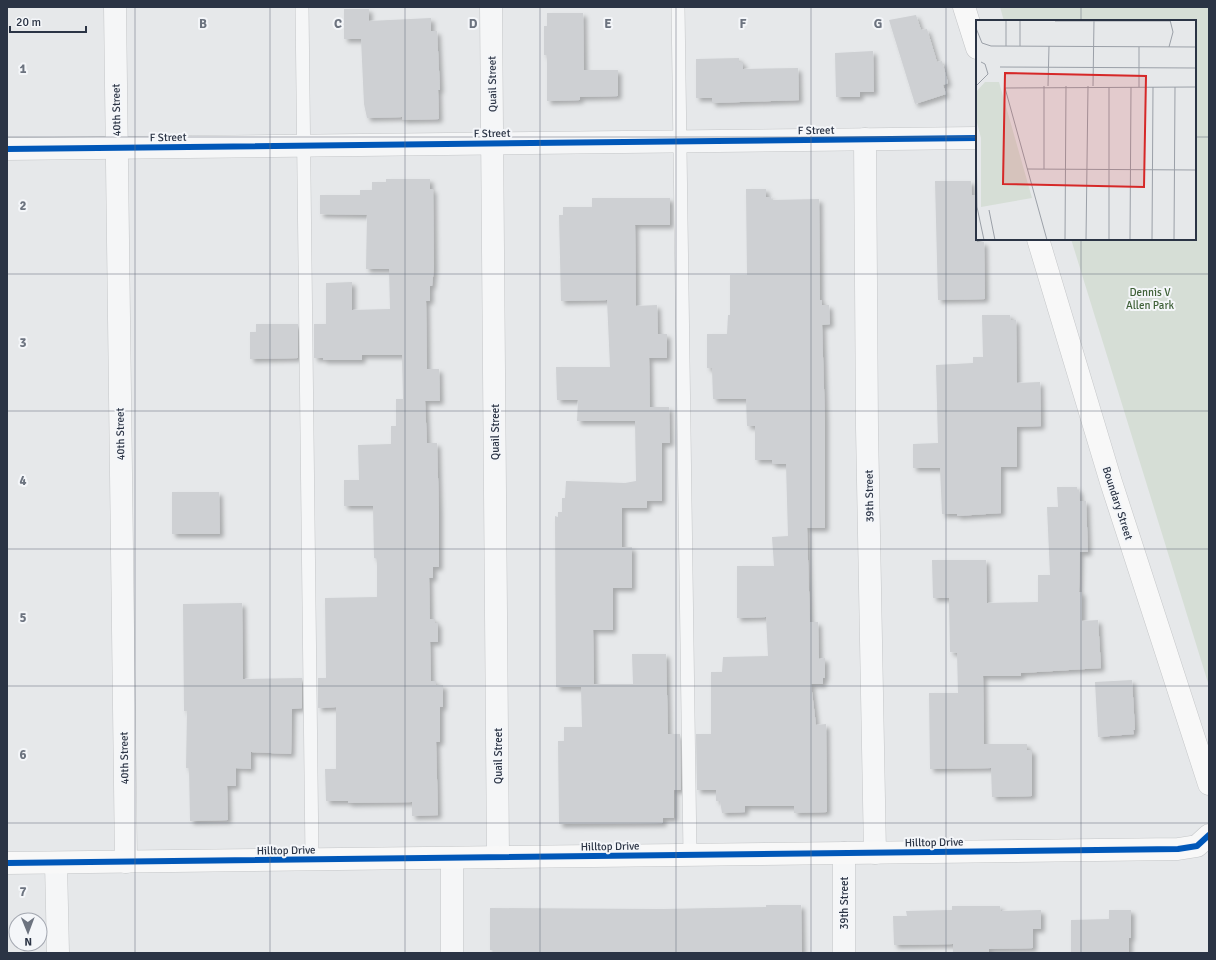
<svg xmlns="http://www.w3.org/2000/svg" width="1216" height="960" viewBox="0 0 1216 960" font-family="Signika,sans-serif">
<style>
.green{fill:#d6ded6}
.building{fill:#ced0d3;filter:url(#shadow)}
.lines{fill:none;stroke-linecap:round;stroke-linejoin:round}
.lane-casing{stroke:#c4c6c8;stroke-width:14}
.street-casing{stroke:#c4c6c8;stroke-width:23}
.secondary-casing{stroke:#c4c6c8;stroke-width:23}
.lane{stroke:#f5f6f7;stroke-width:13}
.street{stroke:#f5f6f7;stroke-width:22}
.secondary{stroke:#f8f8f8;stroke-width:22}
.cycleway-casing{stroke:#f4f6f9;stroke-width:8}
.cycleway{stroke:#0057b8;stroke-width:6}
.grid{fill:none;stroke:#6c737f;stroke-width:1;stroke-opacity:0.55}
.labels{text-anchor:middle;stroke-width:4;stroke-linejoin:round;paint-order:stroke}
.street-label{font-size:11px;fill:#2b3445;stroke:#f4f6f9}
.park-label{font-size:11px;fill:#3f6138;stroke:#f4f6f9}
.inset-road{fill:none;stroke:#9ba0a8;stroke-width:1}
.view{fill:#d62828;fill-opacity:0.15;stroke:#d62828;stroke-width:2}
.inset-edge{fill:none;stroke:#2b3445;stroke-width:2}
.grid-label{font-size:13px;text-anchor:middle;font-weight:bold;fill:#6c737f;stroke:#f4f6f9;stroke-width:4;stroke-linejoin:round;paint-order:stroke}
</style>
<defs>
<filter id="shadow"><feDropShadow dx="3.5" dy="3.5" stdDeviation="2" flood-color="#0004"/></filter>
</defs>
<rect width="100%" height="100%" fill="#e6e8ea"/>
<polygon class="green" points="1000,7 1209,7 1209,686 1071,239 1195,239 1195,21 1004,21"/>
<g class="building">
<polygon points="344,9 369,9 369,21 431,18 431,31 437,31 440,90 438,90 439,119 402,120 402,117 367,118 364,104 361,39 344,39"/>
<polygon points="547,13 583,13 584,70 618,70 618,96 580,97 580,100 547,101 547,55 544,55 544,26 547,26"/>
<polygon points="916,15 921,30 927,29 937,62 942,61 948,83 943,85 946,94 915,104 889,20"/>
<polygon points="873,51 874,92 860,92 860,97 836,97 835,53"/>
<polygon points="739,58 739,62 743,62 743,69 798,68 799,100 712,103 712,98 696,98 696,59"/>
<polygon points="386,179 430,179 430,189 433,189 434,268 432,286 430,286 430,301 426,301 427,369 439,369 440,401 425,401 427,443 437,443 439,511 439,567 433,567 433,578 429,578 430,619 435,619 435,623 438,623 438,642 430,642 431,681 436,681 436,685 443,685 443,707 440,707 440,742 436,742 438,815 412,816 412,802 348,803 348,801 326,801 325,769 336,769 336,707 318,708 318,678 326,678 325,598 377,597 377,559 374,558 373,506 344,506 344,480 359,480 358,445 391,444 391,426 396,426 396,399 403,399 402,355 362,355 362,360 323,360 323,358 314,358 314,324 326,324 326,283 352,282 352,310 390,309 389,269 366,269 367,215 320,214 320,195 360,195 360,190 372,190 372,182 386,182"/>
<polygon points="935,181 971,181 972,195 976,195 977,242 984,242 985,299 938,300"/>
<polygon points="746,189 766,189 766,197 771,197 772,200 819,199 820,300 822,300 822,305 829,305 830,324 822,325 825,420 825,528 807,528 810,622 818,622 819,659 825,658 825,678 823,678 823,684 811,684 816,725 826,724 827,812 794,813 794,806 745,806 745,812 722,813 720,801 716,801 716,790 697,790 696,734 711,734 711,672 722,672 723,657 768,656 766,617 737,618 737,566 774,566 772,537 788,536 786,464 772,464 772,460 755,460 755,426 747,426 746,399 713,399 712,368 707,368 707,334 727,334 728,315 730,315 730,275 747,275"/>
<polygon points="592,198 670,198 670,225 635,225 636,306 657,305 658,334 667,334 667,358 649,358 650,407 669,407 670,443 662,443 662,501 647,501 647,508 622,508 622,547 632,547 632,588 613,588 613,630 593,630 594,684 633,684 632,654 666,654 668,734 680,734 681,790 674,790 674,818 663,818 663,823 559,824 558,741 564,741 564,727 582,727 581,687 556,687 555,516 558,517 558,512 562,512 562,498 565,498 566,481 625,483 636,481 635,421 577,421 578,400 557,400 556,367 610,367 607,300 561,301 559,215 563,215 563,207 592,207"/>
<polygon points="982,315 1010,315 1011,320 1016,320 1017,383 1040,382 1041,426 1017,427 1017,467 1001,467 1001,513 957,516 957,514 942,514 940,468 913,468 913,444 938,443 936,365 973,363 973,357 983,357"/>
<polygon points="256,324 298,324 298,358 250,359 250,332 256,332"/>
<polygon points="1057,487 1077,487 1077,490 1079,490 1080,501 1086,501 1088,552 1080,552 1079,592 1082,592 1082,621 1098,620 1101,668 1021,673 1021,676 983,676 984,744 1027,744 1027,750 1032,750 1032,796 992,797 991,768 930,769 929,693 958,693 957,653 950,652 949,598 933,598 932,560 986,560 987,603 1038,602 1038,575 1050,575 1047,507 1058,507"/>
<polygon points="172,492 219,492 220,534 172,534"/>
<polygon points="242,603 243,679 302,678 302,708 292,709 291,754 251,752 251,769 236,768 236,786 227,786 228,820 190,821 189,768 186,768 187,711 184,711 183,604"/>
<polygon points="1132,680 1135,730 1133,730 1134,734 1098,737 1095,682"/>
<polygon points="766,905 801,905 802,953 493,953 493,950 490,950 490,908 662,909 766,907"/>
<polygon points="952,906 1000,906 1001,911 1041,910 1041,929 1033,929 1033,948 989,949 989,953 953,953 953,944 894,945 893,916 907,916 906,911 952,910"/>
<polygon points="1109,910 1131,910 1131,938 1129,938 1129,953 1071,953 1071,920 1109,919"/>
</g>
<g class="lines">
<g class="lane-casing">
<g id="lane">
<polyline points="302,7 312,859"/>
<polyline points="678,7 690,855"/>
</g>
</g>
<g class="street-casing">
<g id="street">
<polyline points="115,7 126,862"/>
<polyline points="491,7 498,857"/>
<polyline points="865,139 867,428 875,853"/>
<polyline points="7,149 977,138"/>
<polyline points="452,858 452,953"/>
<polyline points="56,863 58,953"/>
<polyline points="844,953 844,853"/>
</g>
</g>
<g class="secondary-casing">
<g id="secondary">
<polyline points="964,7 977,48"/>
<polyline points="1038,239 1111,482 1209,784"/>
<polyline points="7,863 1178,849 1197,846 1209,835"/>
</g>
</g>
<use href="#lane" class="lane"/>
<use href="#street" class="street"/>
<use href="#secondary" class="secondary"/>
<g class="cycleway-casing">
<g id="cycleway">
<polyline points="7,149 977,138"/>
<polyline points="7,863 1178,849 1197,846 1209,835"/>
</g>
</g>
<use href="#cycleway" class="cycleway"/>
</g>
<path class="grid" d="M 135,7 L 135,953M 270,7 L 270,953M 405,7 L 405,953M 540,7 L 540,953M 676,7 L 676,953M 811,7 L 811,953M 946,7 L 946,953M 1081,7 L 1081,21M 7,137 L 977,137M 1195,137 L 1209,137M 1081,239 L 1081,953M 7,274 L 1209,274M 7,411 L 1209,411M 7,549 L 1209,549M 7,686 L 1209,686M 7,823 L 1209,823"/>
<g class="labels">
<g class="street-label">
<text transform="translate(492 84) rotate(-91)" y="4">Quail Street</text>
<text transform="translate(116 110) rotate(-91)" y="4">40th Street</text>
<text transform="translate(816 130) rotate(-1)" y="4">F Street</text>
<text transform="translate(492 133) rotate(-1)" y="4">F Street</text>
<text transform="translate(168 137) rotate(-1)" y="4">F Street</text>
<text transform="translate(495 432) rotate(-90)" y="4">Quail Street</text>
<text transform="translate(120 434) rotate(-91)" y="4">40th Street</text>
<text transform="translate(869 496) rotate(-91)" y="4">39th Street</text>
<text transform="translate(1118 503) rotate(72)" y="4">Boundary Street</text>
<text transform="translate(498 756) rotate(-90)" y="4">Quail Street</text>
<text transform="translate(124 758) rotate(-91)" y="4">40th Street</text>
<text transform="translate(934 842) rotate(-1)" y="4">Hilltop Drive</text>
<text transform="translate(610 846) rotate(-1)" y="4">Hilltop Drive</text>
<text transform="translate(286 850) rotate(-1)" y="4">Hilltop Drive</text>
<text transform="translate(844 903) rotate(-90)" y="4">39th Street</text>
</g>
<g class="park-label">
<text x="1150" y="296">Dennis V<tspan x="1150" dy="13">Allen Park</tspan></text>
</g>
</g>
<g transform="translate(976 20)">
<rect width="220" height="220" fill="#e6e8ea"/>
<path d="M 9,62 L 23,62 L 56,178 L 5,187 L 5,118 L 0,99 L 0,72 Z" fill="#d6ded6"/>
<path class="inset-road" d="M 44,0 L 44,26M 79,1 L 195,1M 0,8 L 6,23 L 15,26 L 220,27M 30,26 L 30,0M 193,27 L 197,12 L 194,0M 24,47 L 220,48M 0,66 L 12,54 L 9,44 L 5,42M 72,66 L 73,26M 117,66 L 118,0M 163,67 L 163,27M 0,111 L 1,187 L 8,220M 51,149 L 220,150M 68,149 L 68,66M 13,190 L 19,220M 71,220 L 29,68 L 220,67M 89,220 L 90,66M 110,220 L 112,66M 133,220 L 133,67M 154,220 L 155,67M 176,220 L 177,67M 198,220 L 199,67M 220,220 L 220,165"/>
<path class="view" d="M 29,53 L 170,56 L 168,167 L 27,164 Z"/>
<rect width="220" height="220" class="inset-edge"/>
</g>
<g class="grid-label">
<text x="203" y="28">B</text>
<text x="338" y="28">C</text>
<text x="473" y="28">D</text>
<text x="608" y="28">E</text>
<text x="743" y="28">F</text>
<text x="878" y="28">G</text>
<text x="23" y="73">1</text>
<text x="23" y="210">2</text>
<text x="23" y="347">3</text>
<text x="23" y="485">4</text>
<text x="23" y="622">5</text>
<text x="23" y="759">6</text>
<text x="23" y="896">7</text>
</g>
<rect width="1216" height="960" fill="none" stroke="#2b3445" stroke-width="16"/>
<g transform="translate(28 932) rotate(179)"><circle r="19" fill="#f4f6f9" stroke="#a4a8b1"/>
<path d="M0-3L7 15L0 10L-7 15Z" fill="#6c737f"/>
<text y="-6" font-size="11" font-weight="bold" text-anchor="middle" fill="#2b3445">N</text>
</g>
<path d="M10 26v6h76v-6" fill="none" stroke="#2b3445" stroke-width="2"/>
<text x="16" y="26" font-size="12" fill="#2b3445" stroke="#f4f6f9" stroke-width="3" paint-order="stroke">20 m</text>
</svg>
